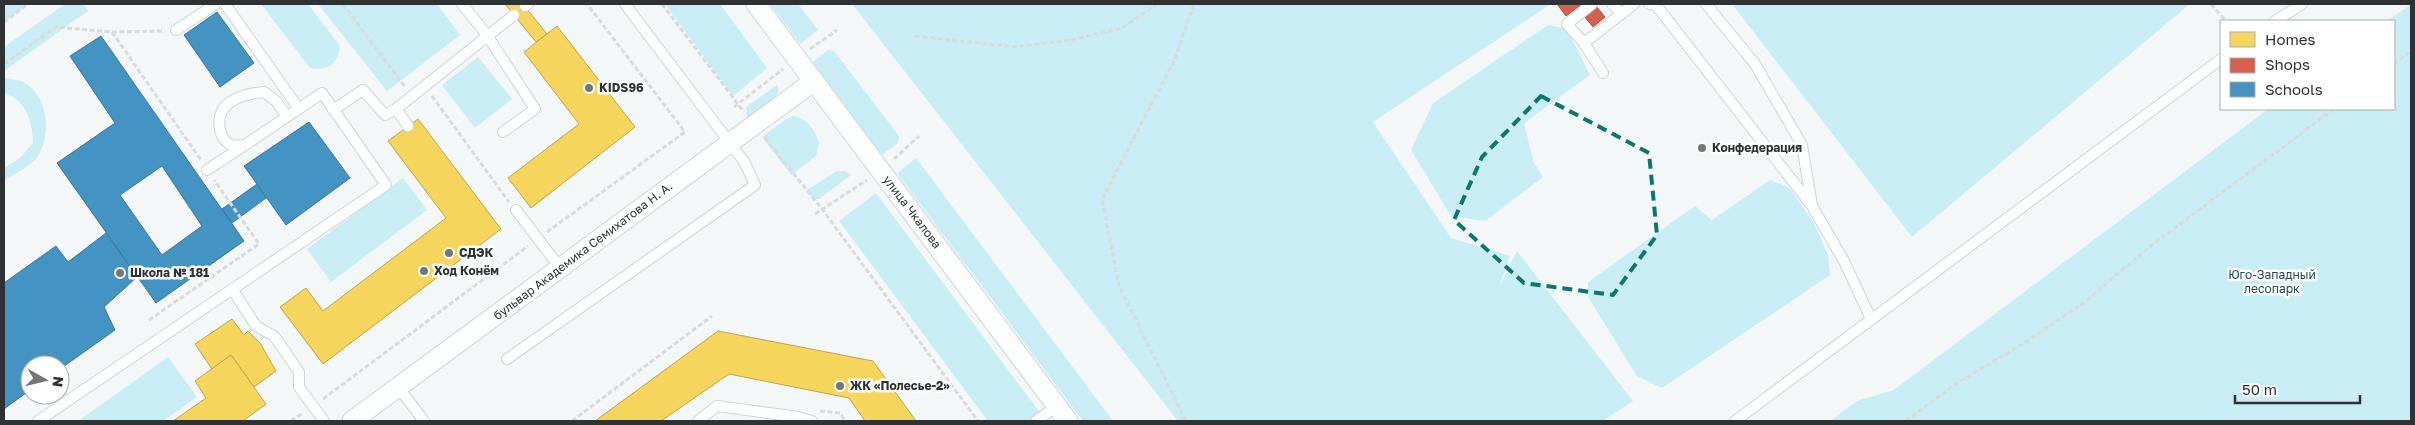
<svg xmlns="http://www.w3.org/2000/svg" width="2415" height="425" viewBox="0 0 2415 425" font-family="'Golos Text',sans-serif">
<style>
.green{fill:#c9edf5}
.homes{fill:#f6d55c;stroke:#baa44f}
.shops{fill:#d6604d;stroke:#a45245}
.schools{fill:#4393c3;stroke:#3d7698;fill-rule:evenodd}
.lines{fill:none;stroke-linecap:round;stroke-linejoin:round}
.service-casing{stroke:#d1d4d5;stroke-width:12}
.minor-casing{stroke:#d1d4d5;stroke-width:21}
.path{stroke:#dadada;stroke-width:3;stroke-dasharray:5 2.5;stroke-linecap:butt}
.service{stroke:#fdfefe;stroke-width:10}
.minor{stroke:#fdfefe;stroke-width:19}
.marked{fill:none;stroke:#0f766e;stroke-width:4;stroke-dasharray:10 6;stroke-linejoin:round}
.poi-dot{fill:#747777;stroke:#fff;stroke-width:2}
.labels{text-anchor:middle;stroke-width:5;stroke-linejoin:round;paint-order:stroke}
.poi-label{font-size:12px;font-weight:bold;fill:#2f3232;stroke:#fff;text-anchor:start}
.street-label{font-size:12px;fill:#2f3232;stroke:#fff}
.park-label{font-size:12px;fill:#234d55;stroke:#fff}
</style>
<rect width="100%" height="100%" fill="#f3f7f8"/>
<g class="green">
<polygon points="4,4 28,4 4,22"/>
<polygon points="65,4 83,4 88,11 4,71 4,47"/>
<path d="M 261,4 L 308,4 L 340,46 C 338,63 328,72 310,68 Z"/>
<polygon points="318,4 437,4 460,35 387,91"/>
<polygon points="665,4 720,4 767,68 733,96"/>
<polygon points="770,4 798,4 818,30 800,44"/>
<polygon points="852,4 1551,4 1373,122 1451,238 1510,256 1499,287 1517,251 1633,401 1603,421 1178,421"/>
<polygon points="1732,4 2190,4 1912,237"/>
<polygon points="2411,4 2411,421 1830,421 1857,401 1894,390 2268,109 2394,109 2394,21 2387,21"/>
<polygon points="1548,25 1567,29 1590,75 1524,123 1534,163 1543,177 1485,221 1451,216 1411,150 1433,103"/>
<polygon points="828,50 834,51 899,136 898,143 882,155 813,62"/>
<polygon points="478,57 512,99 475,128 442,85"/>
<path d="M 4,77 C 10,79 17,79 23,82 C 48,94 52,135 38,156 C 31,166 14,174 4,181 L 4,168 L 20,158 L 33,143 C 33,123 26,99 4,93 Z"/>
<polygon points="777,85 779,91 773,100 750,119 747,117 746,107"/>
<path d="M 793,116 C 807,118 815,130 819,143 L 816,156 L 791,175 L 762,137 L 786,119 Z"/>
<polygon points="916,158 1113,421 1083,421 897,173"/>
<polygon points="837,171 845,171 851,175 819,199 813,199 807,190"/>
<polygon points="403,178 427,210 331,282 307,249"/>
<polygon points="1770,180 1789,187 1814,223 1828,255 1830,275 1662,388 1637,376 1588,297 1588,282 1695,206 1712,220"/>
<polygon points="876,193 1041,414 1032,421 988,421 839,221"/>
<polygon points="168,357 197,397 163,421 78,421"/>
</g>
<g class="homes">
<polygon points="505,4 523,4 547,34 536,42"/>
<polygon points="557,26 635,127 531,208 508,178 579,124 524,52"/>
<polygon points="418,119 501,229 323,364 280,307 306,288 323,311 446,218 388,141"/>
<polygon points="232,319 244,335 248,331 260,343 276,371 254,387 231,355 212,369 195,344"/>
<polygon points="718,331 873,361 916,421 865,421 849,398 729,374 661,421 595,421"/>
<polygon points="231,355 266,404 243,421 173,421 206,398 195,381"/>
</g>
<g class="shops">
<polygon points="1557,4 1582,4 1566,16"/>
<polygon points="1596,6 1605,17 1593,27 1584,16"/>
</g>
<g class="schools">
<polygon points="217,12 254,63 220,87 184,35"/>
<path d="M 101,36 L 244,241 L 156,303 L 57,163 L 115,123 L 70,56 ZM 162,166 L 202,226 L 162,255 L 120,195 Z"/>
<polygon points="309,122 350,178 286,225 244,166"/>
<polygon points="257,184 266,198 232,223 222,209"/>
<polygon points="106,233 137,277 104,307 115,330 60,369 60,365 30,365 30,390 4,409 4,283 56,246 68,262"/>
</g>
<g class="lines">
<g class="service-casing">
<g id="service">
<polyline points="225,4 299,109"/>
<polyline points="462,4 487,35 535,109 503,132"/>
<polyline points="1612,4 1622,14"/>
<polyline points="1649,4 1656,5 1812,206 1844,261 1871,319"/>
<polyline points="1706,4 1755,64 1802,145 1812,205"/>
<polyline points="525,6 528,4"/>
<polyline points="2275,21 2302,4"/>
<polyline points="176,30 216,4"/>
<polyline points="1584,43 1567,24 1592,4"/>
<polyline points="1603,73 1584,43 1634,4"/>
<polyline points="396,109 408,126"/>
<polyline points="333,110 363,90 385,115 396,109 514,15"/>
<polyline points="207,170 242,147"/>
<polyline points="516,210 561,269"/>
<polyline points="232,289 256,326 274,336 284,350 299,372 299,387 324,421"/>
<polyline points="507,359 755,185 745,163 625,4"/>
<polyline points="398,387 424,421"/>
<path d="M 38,421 L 386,185 L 322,93 L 245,145 C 241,145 236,146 233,145 C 218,141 216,119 224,108 C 233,97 251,93 264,92 L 277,102 L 287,117"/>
<polyline points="698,421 717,406 798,417 812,421"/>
<polyline points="1036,421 1057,406"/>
<polyline points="1735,421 2221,59"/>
</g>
</g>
<g class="minor-casing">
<g id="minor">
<polyline points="756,4 1068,421"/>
<polyline points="352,421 814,81"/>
</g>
</g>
<g class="path">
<polyline points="343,4 405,87"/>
<polyline points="662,4 744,112"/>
<polyline points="2211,4 2226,21"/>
<polyline points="4,22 28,4"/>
<polyline points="112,32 201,160"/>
<polyline points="915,36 1016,47 1071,40 1122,28 1157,4"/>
<polyline points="810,49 837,30"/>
<polyline points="4,64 56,27 112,32 165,31"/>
<polyline points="2394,64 2411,51"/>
<polyline points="432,96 509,202"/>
<polyline points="734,107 783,69"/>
<polyline points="765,138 822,209 978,421"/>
<polyline points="894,159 919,136"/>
<polyline points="815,214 867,180"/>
<polyline points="547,232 685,132 587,4"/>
<polyline points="149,320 259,244 214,180"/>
<polyline points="323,399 528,246"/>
<polyline points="820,411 840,413 845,421"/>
<polyline points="291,421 303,413"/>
<polyline points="572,421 712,316"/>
<polyline points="1186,421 1119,286 1102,199 1174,61 1194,4"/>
<polyline points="1906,421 1957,383 2021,345 2085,302 2148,248 2334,109"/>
</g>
<use href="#service" class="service"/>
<use href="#minor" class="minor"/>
</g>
<path class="marked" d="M 1541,96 L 1649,153 L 1657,235 L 1613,295 L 1524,283 L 1454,220 L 1482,157 Z"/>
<g class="poi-dot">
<circle cx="589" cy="88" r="5"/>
<circle cx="1702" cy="148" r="5"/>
<circle cx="449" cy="253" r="5"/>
<circle cx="424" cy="271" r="5"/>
<circle cx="120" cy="273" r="5"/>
<circle cx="840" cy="386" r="5"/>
</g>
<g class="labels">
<g class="poi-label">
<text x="599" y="92">KIDS96</text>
<text x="1712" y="152">Конфедерация</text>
<text x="459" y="257">СДЭК</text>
<text x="434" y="275">Ход Конём</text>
<text x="130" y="277">Школа № 181</text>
<text x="850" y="390">ЖК «Полесье-2»</text>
</g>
<g class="street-label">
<text transform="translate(912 212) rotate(53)" y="4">улица Чкалова</text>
<text transform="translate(583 251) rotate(-37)" y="4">бульвар Академика Семихатова Н. А.</text>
</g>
<g class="park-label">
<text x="2272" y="279">Юго-Западный<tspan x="2272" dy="14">лесопарк</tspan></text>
</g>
</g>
<rect width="2415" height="425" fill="none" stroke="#2f3232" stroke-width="10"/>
<rect x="2220" y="20" width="175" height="90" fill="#ffffff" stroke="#acadad"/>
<rect x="2230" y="32" width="25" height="15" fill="#f6d55c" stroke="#acadad"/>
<text x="2265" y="45" font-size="15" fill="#2f3232">Homes</text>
<rect x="2230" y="58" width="25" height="15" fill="#d6604d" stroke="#acadad"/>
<text x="2265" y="70" font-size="15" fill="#2f3232">Shops</text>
<rect x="2230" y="82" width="25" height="15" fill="#4393c3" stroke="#acadad"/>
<text x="2265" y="95" font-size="15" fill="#2f3232">Schools</text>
<g transform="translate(45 380) rotate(98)"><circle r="24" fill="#ffffff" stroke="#acadad"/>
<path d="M0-4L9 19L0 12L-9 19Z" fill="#747777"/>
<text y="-8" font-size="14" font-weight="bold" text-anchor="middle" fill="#2f3232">N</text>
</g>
<path d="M2235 395v8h125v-8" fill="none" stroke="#2f3232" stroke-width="2.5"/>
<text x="2242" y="395" font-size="15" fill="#2f3232" stroke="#ffffff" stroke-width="4" paint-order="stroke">50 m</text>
</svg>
